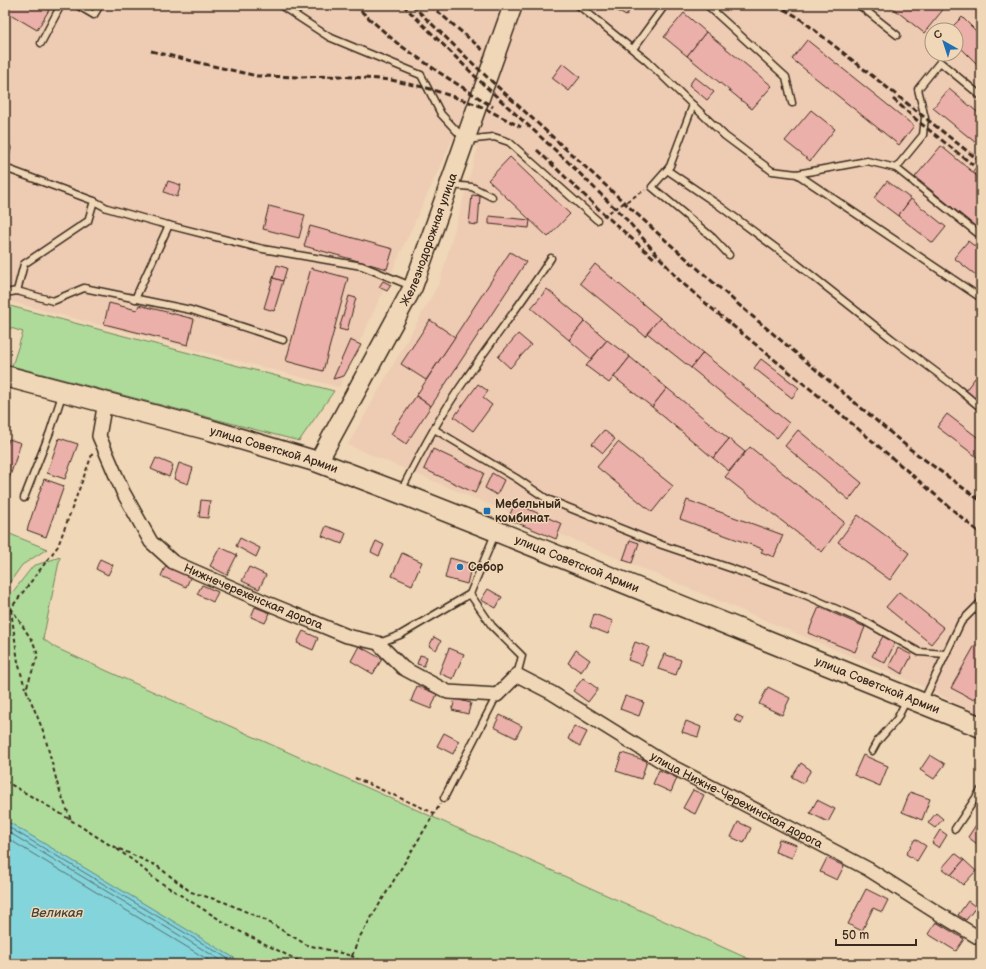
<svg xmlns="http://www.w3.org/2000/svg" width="986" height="969" viewBox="0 0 986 969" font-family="'Balsamiq Sans',sans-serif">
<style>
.built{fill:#eecbb3;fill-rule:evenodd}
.green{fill:#aedb9a;stroke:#74825c}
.water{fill:#83d4db;stroke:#66908f}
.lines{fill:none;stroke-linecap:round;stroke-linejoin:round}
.shore{stroke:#586e6a;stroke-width:1}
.building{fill:#ebb0a9;stroke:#3b2a1e}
.lane-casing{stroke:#3b2a1e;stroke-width:9}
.street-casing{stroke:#3b2a1e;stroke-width:16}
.secondary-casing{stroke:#3b2a1e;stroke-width:21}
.primary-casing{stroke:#3b2a1e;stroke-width:23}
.path{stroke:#3b2a1e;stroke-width:2;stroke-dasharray:4 3;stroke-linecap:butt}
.lane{stroke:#efd7b7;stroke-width:6}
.street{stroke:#efd7b7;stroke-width:13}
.secondary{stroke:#efd7b7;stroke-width:18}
.primary{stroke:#efd7b7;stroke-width:20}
.rail{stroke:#3b2a1e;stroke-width:3;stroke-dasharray:6 3;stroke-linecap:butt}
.poi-dot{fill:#1f6fb2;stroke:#efd7b7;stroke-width:1.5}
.labels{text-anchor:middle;stroke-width:3;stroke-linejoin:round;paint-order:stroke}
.street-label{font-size:12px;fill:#3b2a1e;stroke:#efd7b7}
.poi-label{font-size:12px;font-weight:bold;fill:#3b2a1e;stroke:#efd7b7;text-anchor:start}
.water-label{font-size:13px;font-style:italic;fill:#46443a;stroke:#efd7b7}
</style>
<rect width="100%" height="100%" fill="#efd7b7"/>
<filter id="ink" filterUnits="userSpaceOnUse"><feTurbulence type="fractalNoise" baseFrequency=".025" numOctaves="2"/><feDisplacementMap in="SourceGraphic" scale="8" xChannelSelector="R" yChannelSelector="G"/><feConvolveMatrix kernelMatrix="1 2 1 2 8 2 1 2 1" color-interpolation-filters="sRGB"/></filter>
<g filter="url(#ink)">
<path class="built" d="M 5,5 L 981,5 L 981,718 L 934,691 L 348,445 L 440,282 L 478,147 L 452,140 L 339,387 L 5,300 ZM 932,30 L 956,30 L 956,54 L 932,54 Z"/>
<g class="green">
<polygon points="6,305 334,391 299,441 12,366 23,332 5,326"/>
<polygon points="5,532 47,549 22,565 5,589"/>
<polygon points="60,557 43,639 56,648 760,964 244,964 5,820 5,602 33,566"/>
</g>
<polygon class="water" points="5,820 244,964 5,964"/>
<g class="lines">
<g class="shore">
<polyline points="5,825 237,964"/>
<polyline points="5,830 227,964"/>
<polyline points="5,837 215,964"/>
</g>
</g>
<g class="building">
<polygon points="5,5 40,5 49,10 37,30 5,11"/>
<polygon points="611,5 633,5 626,16 610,7"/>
<polygon points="889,5 945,5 946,6 924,33"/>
<polygon points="684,13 706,32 687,56 664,37"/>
<polygon points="962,17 981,36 981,68 956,43 956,30 949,30"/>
<polygon points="706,32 772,86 752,109 687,56"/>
<polygon points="807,40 914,126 899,145 792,59"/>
<polygon points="563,63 580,77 569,91 552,78"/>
<polygon points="695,77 714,92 707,100 689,85"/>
<polygon points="949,89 981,115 981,147 933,108"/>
<polygon points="811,110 835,129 810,161 785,141"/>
<polygon points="941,146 981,179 981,231 915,177"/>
<polygon points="510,157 570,214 548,237 488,180"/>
<polygon points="980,163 981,164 981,179 972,172"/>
<polygon points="168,181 181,185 177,197 164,192"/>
<polygon points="887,181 911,199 898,216 874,198"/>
<polygon points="472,195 480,196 478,225 469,224"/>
<polygon points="911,199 946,227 933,243 898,216"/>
<polygon points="269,206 305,215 299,238 263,229"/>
<polygon points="489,216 530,220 529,228 489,224"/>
<polygon points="310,226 393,249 387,269 304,246"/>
<polygon points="968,241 981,251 981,279 954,258"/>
<polygon points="510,252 526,262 431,406 416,396"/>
<polygon points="595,264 660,318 645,336 580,283"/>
<polygon points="277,265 287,268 283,281 273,278"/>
<polygon points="311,268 348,278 323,371 286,361"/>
<polygon points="273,278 283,281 274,311 264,308"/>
<polygon points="383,281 391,285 387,291 379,287"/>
<polygon points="547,289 585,321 569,340 531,308"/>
<polygon points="349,296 356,298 347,331 339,329"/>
<polygon points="109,303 137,310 139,305 194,319 188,345 104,324"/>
<polygon points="660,318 703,353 691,368 647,333"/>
<polygon points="430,320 455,337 426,380 401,364"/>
<polygon points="585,321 607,340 591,359 569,340"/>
<polygon points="518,334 531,345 510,368 498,357"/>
<polygon points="350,340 361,345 344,376 333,379"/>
<polygon points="607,340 630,357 609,383 586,366"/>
<polygon points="703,353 789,423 777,438 691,368"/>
<polygon points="630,357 667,388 652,407 614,377"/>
<polygon points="761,359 799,388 792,398 754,368"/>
<polygon points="975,378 981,383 981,404 965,391"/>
<polygon points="478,384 488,391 483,398 492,405 473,431 454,417"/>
<polygon points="667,388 729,439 713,458 652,407"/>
<polygon points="416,396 431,406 406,444 391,434"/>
<polygon points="947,414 981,440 981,460 937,427"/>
<polygon points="604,430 615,439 603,453 592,444"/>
<polygon points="798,430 862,483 849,500 785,446"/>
<polygon points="59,438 78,444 65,479 47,473"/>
<polygon points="9,439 21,443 6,488 5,450"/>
<polygon points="729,439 745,452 729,471 713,458"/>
<polygon points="618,442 673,486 652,512 597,467"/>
<polygon points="750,447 844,522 822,552 725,477"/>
<polygon points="433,449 484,473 475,493 424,469"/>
<polygon points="156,458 173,465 169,477 151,469"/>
<polygon points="179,463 193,468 188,484 174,479"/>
<polygon points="492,473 504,480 497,495 485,488"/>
<polygon points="44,479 64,486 46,537 27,530"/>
<polygon points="201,500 210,501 208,518 199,517"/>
<polygon points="687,500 783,535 774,557 761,552 763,549 680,519"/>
<polygon points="515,503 562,524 556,539 508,519"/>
<polygon points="858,515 909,553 890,580 838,542"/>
<polygon points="326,526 346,533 342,544 322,536"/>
<polygon points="240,538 260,548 256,557 236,546"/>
<polygon points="630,540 639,543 632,563 623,560"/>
<polygon points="376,541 384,545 379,556 371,552"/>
<polygon points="220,547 237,555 227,575 210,566"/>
<polygon points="402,553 422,562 412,585 392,576"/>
<polygon points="450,558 472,564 467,584 445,578"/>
<polygon points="100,559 113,565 108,575 96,569"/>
<polygon points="166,565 191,576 186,587 161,576"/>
<polygon points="249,567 266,575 259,589 242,581"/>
<polygon points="202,585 218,592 213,602 197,594"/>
<polygon points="488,589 502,597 496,608 481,600"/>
<polygon points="899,592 944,628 931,644 886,607"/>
<polygon points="255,607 270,613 265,623 251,617"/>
<polygon points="819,607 865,627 855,652 808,633"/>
<polygon points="594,614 613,621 608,634 590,627"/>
<polygon points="303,631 318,638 313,650 297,643"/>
<polygon points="883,636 895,643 885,663 872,656"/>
<polygon points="434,637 441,641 436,650 429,646"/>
<polygon points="635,642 649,647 642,665 628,660"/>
<polygon points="975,645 981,648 981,688 974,700 951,688"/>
<polygon points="359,646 382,659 373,674 351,661"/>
<polygon points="449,648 464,654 453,679 439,673"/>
<polygon points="898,648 912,655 902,674 889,666"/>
<polygon points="576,650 590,660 581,672 568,663"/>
<polygon points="664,654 681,660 676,675 658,669"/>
<polygon points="420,655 427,657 424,666 417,664"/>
<polygon points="583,678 598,689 588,702 573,691"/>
<polygon points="417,686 437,694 431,709 411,701"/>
<polygon points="768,687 790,698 782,715 759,704"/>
<polygon points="625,696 644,702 639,716 620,709"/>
<polygon points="455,699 471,703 468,714 452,710"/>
<polygon points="500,715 522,726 516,738 494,727"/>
<polygon points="737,715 743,718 741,723 734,720"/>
<polygon points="686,721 701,727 698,737 682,732"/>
<polygon points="574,726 587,732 580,746 568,739"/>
<polygon points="444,733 459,741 453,754 437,746"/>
<polygon points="622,753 647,761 641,779 616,771"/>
<polygon points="863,755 888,766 880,786 854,775"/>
<polygon points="930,755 945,764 934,779 920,770"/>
<polygon points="801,763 811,770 803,783 792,777"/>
<polygon points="659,770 677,778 671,792 653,784"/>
<polygon points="693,790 704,795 695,814 683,808"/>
<polygon points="910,792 930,799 922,820 902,812"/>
<polygon points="817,800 835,809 828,822 810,813"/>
<polygon points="981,805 981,815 976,812"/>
<polygon points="936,813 943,819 935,828 928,823"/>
<polygon points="738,822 751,828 744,843 731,837"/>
<polygon points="978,822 981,824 981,847 968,837"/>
<polygon points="940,830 947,835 939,848 932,843"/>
<polygon points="779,839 797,845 792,858 775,852"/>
<polygon points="915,839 926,846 917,861 906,854"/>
<polygon points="955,853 964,860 951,875 942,868"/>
<polygon points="827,858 844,866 837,880 820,872"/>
<polygon points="964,860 976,871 963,885 951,875"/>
<polygon points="866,889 888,900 882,912 873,908 862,931 848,924"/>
<polygon points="968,901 976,907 966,920 958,915"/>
<polygon points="936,922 964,939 956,951 928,934"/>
</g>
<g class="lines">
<g class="lane-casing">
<g id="lane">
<polyline points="77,5 94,15 100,5"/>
<polyline points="280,5 329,37 421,75 441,114 465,140 494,137 509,142 597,220"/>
<polyline points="578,5 647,61 725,136 772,171 797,174 867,161 896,168 981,236"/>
<polyline points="707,5 786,77 792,103"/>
<polyline points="859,5 897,35"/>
<polyline points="41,43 61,5"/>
<polyline points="633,49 665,5"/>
<polyline points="693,105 670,166 667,170 717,204 796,263 892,339 956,387 981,408"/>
<polyline points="5,157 7,148"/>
<polyline points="5,168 94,201 88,221 24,264 17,291"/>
<polyline points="896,168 923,135 925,118 918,89 940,62 981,96"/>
<polyline points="667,170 652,187 713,238 729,255"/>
<polyline points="797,174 981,298"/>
<polyline points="451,185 472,187 492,197"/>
<polyline points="94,201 107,208 156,222 263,249 362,266 411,286"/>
<polyline points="5,293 17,291 53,301 84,288 191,310 283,340"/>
<polyline points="135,299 169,225"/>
<polyline points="434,429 516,478 547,499 662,545 733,569 805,595 864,621 919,652 946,654"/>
<path d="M 401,491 C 420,453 440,415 465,380 C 493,339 524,300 551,258"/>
<polyline points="24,498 50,432 62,395"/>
<polyline points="495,534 470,594 492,626 522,656 517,675"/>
<polyline points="379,643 400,635 470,594"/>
<polyline points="924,700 961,622 981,602"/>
<polyline points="872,751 877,742 897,719 907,699"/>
<polyline points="444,798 497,695"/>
<polyline points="955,829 981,790"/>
</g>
</g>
<g class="street-casing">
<g id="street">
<path id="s1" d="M 105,402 L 99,436 L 123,492 L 151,542 L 173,562 L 267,603 L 347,636 L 378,643 L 403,668 L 448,692 L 497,695 L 517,675 L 552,693 L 663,762 L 771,818 L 868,869 L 936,912 L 981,939"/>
</g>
</g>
<g class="secondary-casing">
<g id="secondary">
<path id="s2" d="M 318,462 L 413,287 L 513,5"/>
</g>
</g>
<g class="primary-casing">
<g id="primary">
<path id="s3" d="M 5,376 L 210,430 L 318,462 L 400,493 L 496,531 L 981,727"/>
</g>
</g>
<g class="path">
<polyline points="603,216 645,190"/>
<polyline points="11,608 33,642 38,655 26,689 44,733 58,786 71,820"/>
<polyline points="11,610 18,662 25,688"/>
<polyline points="5,616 58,546 93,452"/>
<polyline points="355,778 434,813"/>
<polyline points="5,781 58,812 113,847"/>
<polyline points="113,846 157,866 191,892 224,902 265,920 307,945 329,950 352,956 359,938 440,804"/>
<polyline points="117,849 135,862 155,879 233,928 305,964"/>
<polyline points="349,964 352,956 364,964"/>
</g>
<use href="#lane" class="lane"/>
<use href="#street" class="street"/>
<use href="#secondary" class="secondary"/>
<use href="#primary" class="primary"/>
<g class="rail">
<polyline points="354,5 397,43 440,73 493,107"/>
<polyline points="403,5 484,85 567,161 627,220 680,281 716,312 842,415 981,534"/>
<polyline points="412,5 487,77 662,237 739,305 910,449 981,501"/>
<polyline points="430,5 484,51"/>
<polyline points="776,5 798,17 981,162"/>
<polyline points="151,51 213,66 257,76 301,77 339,76 391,80 427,88 478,105 521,127"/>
<polyline points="893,99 919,122 973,165"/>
<polyline points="537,150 605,215 656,260"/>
</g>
</g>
</g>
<g class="poi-dot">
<rect x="483" y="507" width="8" height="8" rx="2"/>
<circle cx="460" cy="567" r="4"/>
</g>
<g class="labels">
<g class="street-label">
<text dy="4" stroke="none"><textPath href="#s2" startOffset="249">Железнодорожная улица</textPath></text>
<text dy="4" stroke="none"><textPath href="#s3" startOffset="279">улица Советской Армии</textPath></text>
<text dy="4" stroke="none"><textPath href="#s3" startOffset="603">улица Советской Армии</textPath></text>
<text dy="4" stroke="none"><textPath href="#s1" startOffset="270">Нижнечерехенская дорога</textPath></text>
<text dy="4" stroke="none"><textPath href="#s3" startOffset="927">улица Советской Армии</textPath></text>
<text dy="4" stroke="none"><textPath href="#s1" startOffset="820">улица Нижне-Черехинская дорога</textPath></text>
</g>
<g class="poi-label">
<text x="495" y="508">Мебельный<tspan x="495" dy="14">комбинат</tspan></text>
<text x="468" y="571">Себор</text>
</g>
<g class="water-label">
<text x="57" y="917">Великая</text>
</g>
</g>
<rect width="986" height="969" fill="none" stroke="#efd7b7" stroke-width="20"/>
<rect x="10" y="10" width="966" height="949" fill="none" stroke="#3b2a1e" stroke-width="1.5" filter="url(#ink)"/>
<g transform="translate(944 42) rotate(321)"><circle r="19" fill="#efd7b7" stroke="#a7927a"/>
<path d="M0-3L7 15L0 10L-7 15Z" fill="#1f6fb2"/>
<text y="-6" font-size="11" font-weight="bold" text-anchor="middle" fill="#3b2a1e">С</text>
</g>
<path d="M836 939v6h80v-6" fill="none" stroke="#3b2a1e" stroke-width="2"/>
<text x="842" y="939" font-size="12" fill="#3b2a1e" stroke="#efd7b7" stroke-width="3" paint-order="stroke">50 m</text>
</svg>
